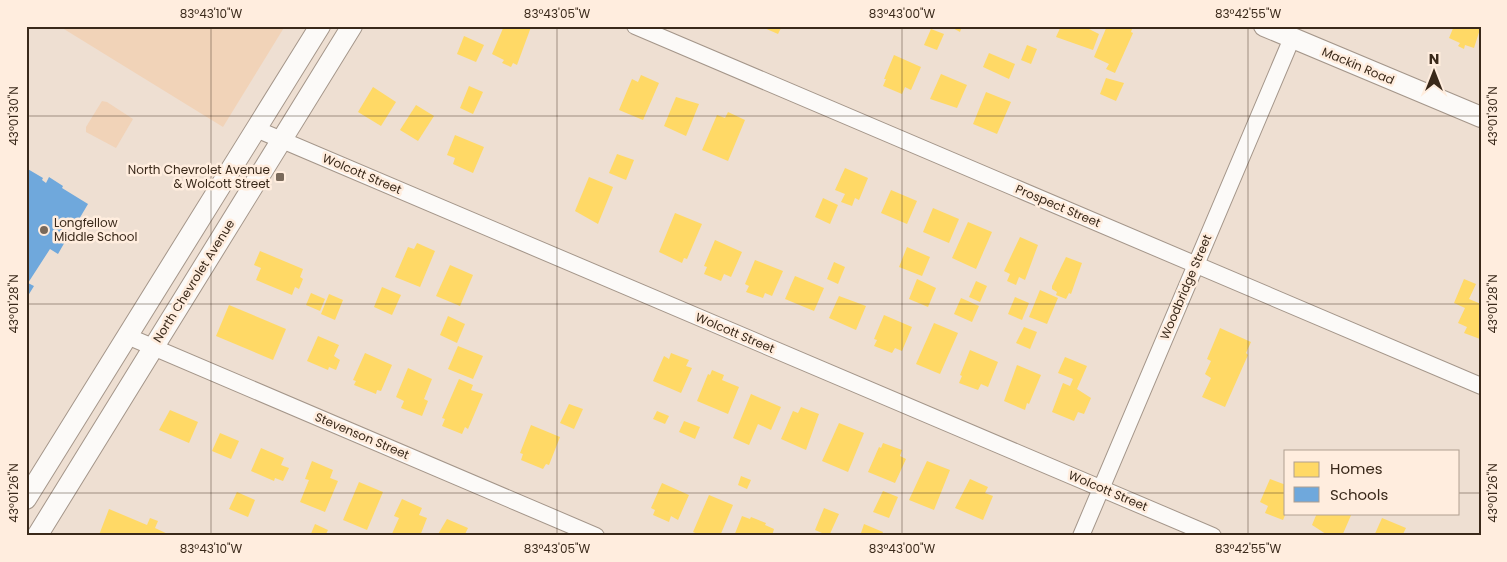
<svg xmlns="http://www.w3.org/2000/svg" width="1507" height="562" viewBox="0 0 1507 562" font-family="Poppins,sans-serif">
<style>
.green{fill:#f1d3b8}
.homes{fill:#ffd966}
.schools{fill:#6fa8dc}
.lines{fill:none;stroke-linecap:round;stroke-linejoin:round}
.minor-casing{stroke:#a4968a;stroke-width:18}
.tertiary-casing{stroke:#a4968a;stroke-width:22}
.minor{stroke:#fcfaf8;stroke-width:16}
.tertiary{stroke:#fcfaf8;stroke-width:20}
.ticks{fill:none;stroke:#3a291a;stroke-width:1;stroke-opacity:0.45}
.poi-dot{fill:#79695a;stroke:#ffedde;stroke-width:2}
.labels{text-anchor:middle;stroke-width:5;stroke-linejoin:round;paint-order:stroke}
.street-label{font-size:12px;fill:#3a291a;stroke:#ffedde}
.poi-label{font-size:12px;fill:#3a291a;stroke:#ffedde;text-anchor:end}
.neatline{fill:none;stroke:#3a291a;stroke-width:2}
.ticks-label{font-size:12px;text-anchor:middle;fill:#3a291a}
</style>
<rect width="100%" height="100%" fill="#eedfd2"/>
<g class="green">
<polygon points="59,26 285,26 223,127"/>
<polygon points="102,101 107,102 133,119 116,148 86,132 86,127"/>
</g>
<g class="homes">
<polygon points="504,26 531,27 517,65 513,63 511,67 502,63 504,60 492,54"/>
<polygon points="760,26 782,26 778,34"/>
<polygon points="949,26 962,26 960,32"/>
<polygon points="1061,26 1090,26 1089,29 1099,34 1093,50 1056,37"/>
<polygon points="1107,26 1133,26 1131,32 1133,33 1115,73 1106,69 1109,64 1094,57"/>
<polygon points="1454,26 1481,26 1474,48 1465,45 1464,49 1458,46 1460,43 1449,38"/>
<polygon points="931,29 944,34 937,50 924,45"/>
<polygon points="464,36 484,45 476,62 457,54"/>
<polygon points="1027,45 1037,49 1031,64 1021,60"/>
<polygon points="989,53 1015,64 1009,79 983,67"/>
<polygon points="894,55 921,67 911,90 905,87 902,94 883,86 886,79 884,79"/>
<polygon points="941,74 967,85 957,108 930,99"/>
<polygon points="641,75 659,83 643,120 619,110 632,79 638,82"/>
<polygon points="1106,78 1124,83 1116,101 1100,94"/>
<polygon points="469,86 483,92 473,114 460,108"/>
<polygon points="373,87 396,102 381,126 358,112"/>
<polygon points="986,92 1011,102 997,134 973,124"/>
<polygon points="676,97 699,104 686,136 664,126"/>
<polygon points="416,105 434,116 418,141 400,130"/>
<polygon points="728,112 745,120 728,161 702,150 717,115 725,118"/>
<polygon points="455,135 484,147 473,173 453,164 455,158 447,155"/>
<polygon points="617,154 634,160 626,180 609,173"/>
<polygon points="845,168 868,178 859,200 855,198 852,206 841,202 845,194 835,190"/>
<polygon points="589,177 613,187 598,224 575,211"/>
<polygon points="891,190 917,201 907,224 881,213"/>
<polygon points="823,198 838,205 830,224 815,217"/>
<polygon points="933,208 959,219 949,243 923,232"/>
<polygon points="675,213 702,224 687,259 684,258 682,263 659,252"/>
<polygon points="968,222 992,232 976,269 952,258"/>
<polygon points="1020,237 1038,245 1025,280 1019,277 1016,285 1007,281 1010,274 1004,271"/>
<polygon points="715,240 742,252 731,277 724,274 721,281 704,274 707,267 704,266"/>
<polygon points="417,243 435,251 420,287 395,277 408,247 414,249"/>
<polygon points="907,247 930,257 922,276 899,267"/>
<polygon points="260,251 303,269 300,277 303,279 299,289 295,287 292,295 256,280 261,268 254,265"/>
<polygon points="1066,257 1082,263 1071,294 1069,293 1066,299 1056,295 1057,292 1052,289 1052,286"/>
<polygon points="755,260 783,271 772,296 765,293 763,298 746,292 749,286 745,284"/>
<polygon points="834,262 845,267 838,284 827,279"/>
<polygon points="450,265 473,275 460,306 436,296"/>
<polygon points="795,276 824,288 814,311 785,299"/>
<polygon points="917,279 936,288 928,307 909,299"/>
<polygon points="1464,279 1476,284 1469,299 1481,304 1480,339 1464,333 1467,327 1458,323 1465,308 1454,303"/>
<polygon points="976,281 987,286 980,302 969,297"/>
<polygon points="382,287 401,295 392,315 374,307"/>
<polygon points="1040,290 1058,298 1047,324 1029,317"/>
<polygon points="311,293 325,299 320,311 306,305"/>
<polygon points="329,294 343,300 335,320 321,314"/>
<polygon points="839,296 866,306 856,330 829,318"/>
<polygon points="1015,297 1029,303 1022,320 1008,314"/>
<polygon points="961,298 979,306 972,322 954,314"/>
<polygon points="229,305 286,329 273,360 216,336"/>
<polygon points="884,315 912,327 902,351 895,348 892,353 874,346 877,340 874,339"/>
<polygon points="448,316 465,324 457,343 440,335"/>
<polygon points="934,323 958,333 940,374 916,364"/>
<polygon points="1024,327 1037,332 1030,349 1016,343"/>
<polygon points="1220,328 1251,342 1246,353 1248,355 1225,407 1202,397 1211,378 1205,374 1211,361 1207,359"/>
<polygon points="318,336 339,345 334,356 340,360 336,370 329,367 328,370 307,361"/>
<polygon points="458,346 483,356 473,379 448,369"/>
<polygon points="970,350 998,362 988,387 981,384 978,390 959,383 962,376 960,375"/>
<polygon points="365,353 392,365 381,391 377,390 376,394 354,385 356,381 353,380"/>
<polygon points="671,353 689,360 686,366 692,368 681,393 653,381 664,356 669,359"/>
<polygon points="1065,357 1087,366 1077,389 1091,398 1084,414 1078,412 1074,421 1052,412 1063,383 1070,386 1073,379 1058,373"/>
<polygon points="1017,365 1041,375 1029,404 1027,403 1025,410 1004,401"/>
<polygon points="408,368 432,379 424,399 428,401 422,416 401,408 404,401 396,397"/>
<polygon points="712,370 724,375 722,380 739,387 728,414 697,401 708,374 710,375"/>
<polygon points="459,379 473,385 471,390 483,394 468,429 465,427 462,434 442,426 445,419 442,418"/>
<polygon points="751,394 781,407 771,430 758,424 749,445 733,438"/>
<polygon points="569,404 583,409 574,429 560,423"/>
<polygon points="801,407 819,414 806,450 781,439 793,411 798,413"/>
<polygon points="170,410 198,422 189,443 159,430"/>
<polygon points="657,411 669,416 665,424 653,419"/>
<polygon points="684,421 700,427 695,439 679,432"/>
<polygon points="839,423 864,433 848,472 822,461"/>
<polygon points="531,425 560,437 549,465 546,464 543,469 521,460 523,454 520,453"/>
<polygon points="220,433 239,441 231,459 212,451"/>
<polygon points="883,443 902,450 900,456 906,459 895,483 868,472 879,447 881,448"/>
<polygon points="261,448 284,458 281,465 289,468 283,481 275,478 274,481 251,471"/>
<polygon points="312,461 333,470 330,478 338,481 325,512 300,502 309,480 305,479"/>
<polygon points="927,461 950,470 934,510 909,500"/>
<polygon points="741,476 751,480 747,489 738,485"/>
<polygon points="970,479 988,487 985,493 993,496 983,520 955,508"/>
<polygon points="1270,479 1286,485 1286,513 1283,520 1265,513 1268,506 1260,502"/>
<polygon points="359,482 383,492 367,530 343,520"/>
<polygon points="662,483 689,495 678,520 671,516 669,522 653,515 655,510 651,508"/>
<polygon points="883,491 898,497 889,518 873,512"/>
<polygon points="237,492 255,500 248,517 229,509"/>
<polygon points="709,495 733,505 720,536 702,536 693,532"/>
<polygon points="402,499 422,508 419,515 427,518 420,536 391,536 399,518 394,516"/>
<polygon points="824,508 839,514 829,536 815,530"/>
<polygon points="109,509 147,525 150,518 158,521 155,528 172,536 101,536 99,535"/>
<polygon points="1317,513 1352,513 1342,536 1332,534 1329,536 1312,525"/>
<polygon points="742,516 750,519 751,517 766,523 765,525 774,529 772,536 734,536"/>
<polygon points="1382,518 1406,528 1402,536 1374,536"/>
<polygon points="447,519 468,528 465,534 470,536 437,536"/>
<polygon points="315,524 328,530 325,536 310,536"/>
<polygon points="864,524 883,532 881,536 860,536"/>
</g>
<polygon class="schools" points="26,168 43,178 42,180 46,183 49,177 63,186 62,188 88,204 75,226 67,221 59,235 66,240 58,254 50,249 28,283 34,286 26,299"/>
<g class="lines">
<g class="minor-casing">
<g id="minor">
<polyline points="635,26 1481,386"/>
<polyline points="256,129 1213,536"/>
<polyline points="127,336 596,536"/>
<polyline points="1081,536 1292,38"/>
</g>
</g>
<g class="tertiary-casing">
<g id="tertiary">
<polyline points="1264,26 1481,117"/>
<polyline points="26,499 320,26"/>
<polyline points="37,536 352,26"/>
</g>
</g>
<use href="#minor" class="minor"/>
<use href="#tertiary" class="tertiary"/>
</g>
<path class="ticks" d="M 211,26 L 211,536M 557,26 L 557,536M 902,26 L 902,536M 1248,26 L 1248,536M 26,116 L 1481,116M 26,304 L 1481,304M 26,493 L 1286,493M 1458,493 L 1481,493"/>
<g class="poi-dot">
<rect x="275" y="172" width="10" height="10" rx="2.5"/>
<circle cx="44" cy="230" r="5"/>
</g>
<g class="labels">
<g class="street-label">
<text transform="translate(1358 66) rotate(23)" y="4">Mackin Road</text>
<text transform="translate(362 174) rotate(23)" y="4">Wolcott Street</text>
<text transform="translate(1058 206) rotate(23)" y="4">Prospect Street</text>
<text transform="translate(194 281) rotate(-58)" y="4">North Chevrolet Avenue</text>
<text transform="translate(1186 287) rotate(-67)" y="4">Woodbridge Street</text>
<text transform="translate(735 333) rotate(23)" y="4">Wolcott Street</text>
<text transform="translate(362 436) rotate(23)" y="4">Stevenson Street</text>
<text transform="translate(1108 491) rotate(23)" y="4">Wolcott Street</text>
</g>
<g class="poi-label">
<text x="270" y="174">North Chevrolet Avenue<tspan x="270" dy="14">&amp; Wolcott Street</tspan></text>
<text x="54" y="227" text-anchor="start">Longfellow<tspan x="54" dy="14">Middle School</tspan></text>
</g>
</g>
<rect width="1507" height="562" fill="none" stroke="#ffedde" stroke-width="55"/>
<rect x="1284" y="450" width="175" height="65" fill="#ffedde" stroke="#b09f90"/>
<rect x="1294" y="462" width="25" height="15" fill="#ffd966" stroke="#b09f90"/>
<text x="1330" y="474" font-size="15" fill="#3a291a">Homes</text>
<rect x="1294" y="487" width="25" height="15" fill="#6fa8dc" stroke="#b09f90"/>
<text x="1330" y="500" font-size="15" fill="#3a291a">Schools</text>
<g transform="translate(1434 72)" stroke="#ffedde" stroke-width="4" paint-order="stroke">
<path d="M0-4L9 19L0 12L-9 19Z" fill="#3a291a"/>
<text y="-8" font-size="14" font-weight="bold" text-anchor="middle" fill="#3a291a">N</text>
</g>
<rect x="28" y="28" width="1452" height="506" class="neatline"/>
<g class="ticks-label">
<text x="211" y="18">83°43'10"W</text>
<text x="557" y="18">83°43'05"W</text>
<text x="902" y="18">83°43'00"W</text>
<text x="1248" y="18">83°42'55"W</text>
<text transform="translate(14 116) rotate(-90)" y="4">43°01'30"N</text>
<text transform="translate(1493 116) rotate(-90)" y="4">43°01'30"N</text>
<text transform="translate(14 304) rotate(-90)" y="4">43°01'28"N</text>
<text transform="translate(1493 304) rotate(-90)" y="4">43°01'28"N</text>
<text transform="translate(14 493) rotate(-90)" y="4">43°01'26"N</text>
<text transform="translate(1493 493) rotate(-90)" y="4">43°01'26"N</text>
<text x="211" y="553">83°43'10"W</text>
<text x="557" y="553">83°43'05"W</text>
<text x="902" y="553">83°43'00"W</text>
<text x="1248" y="553">83°42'55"W</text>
</g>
</svg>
